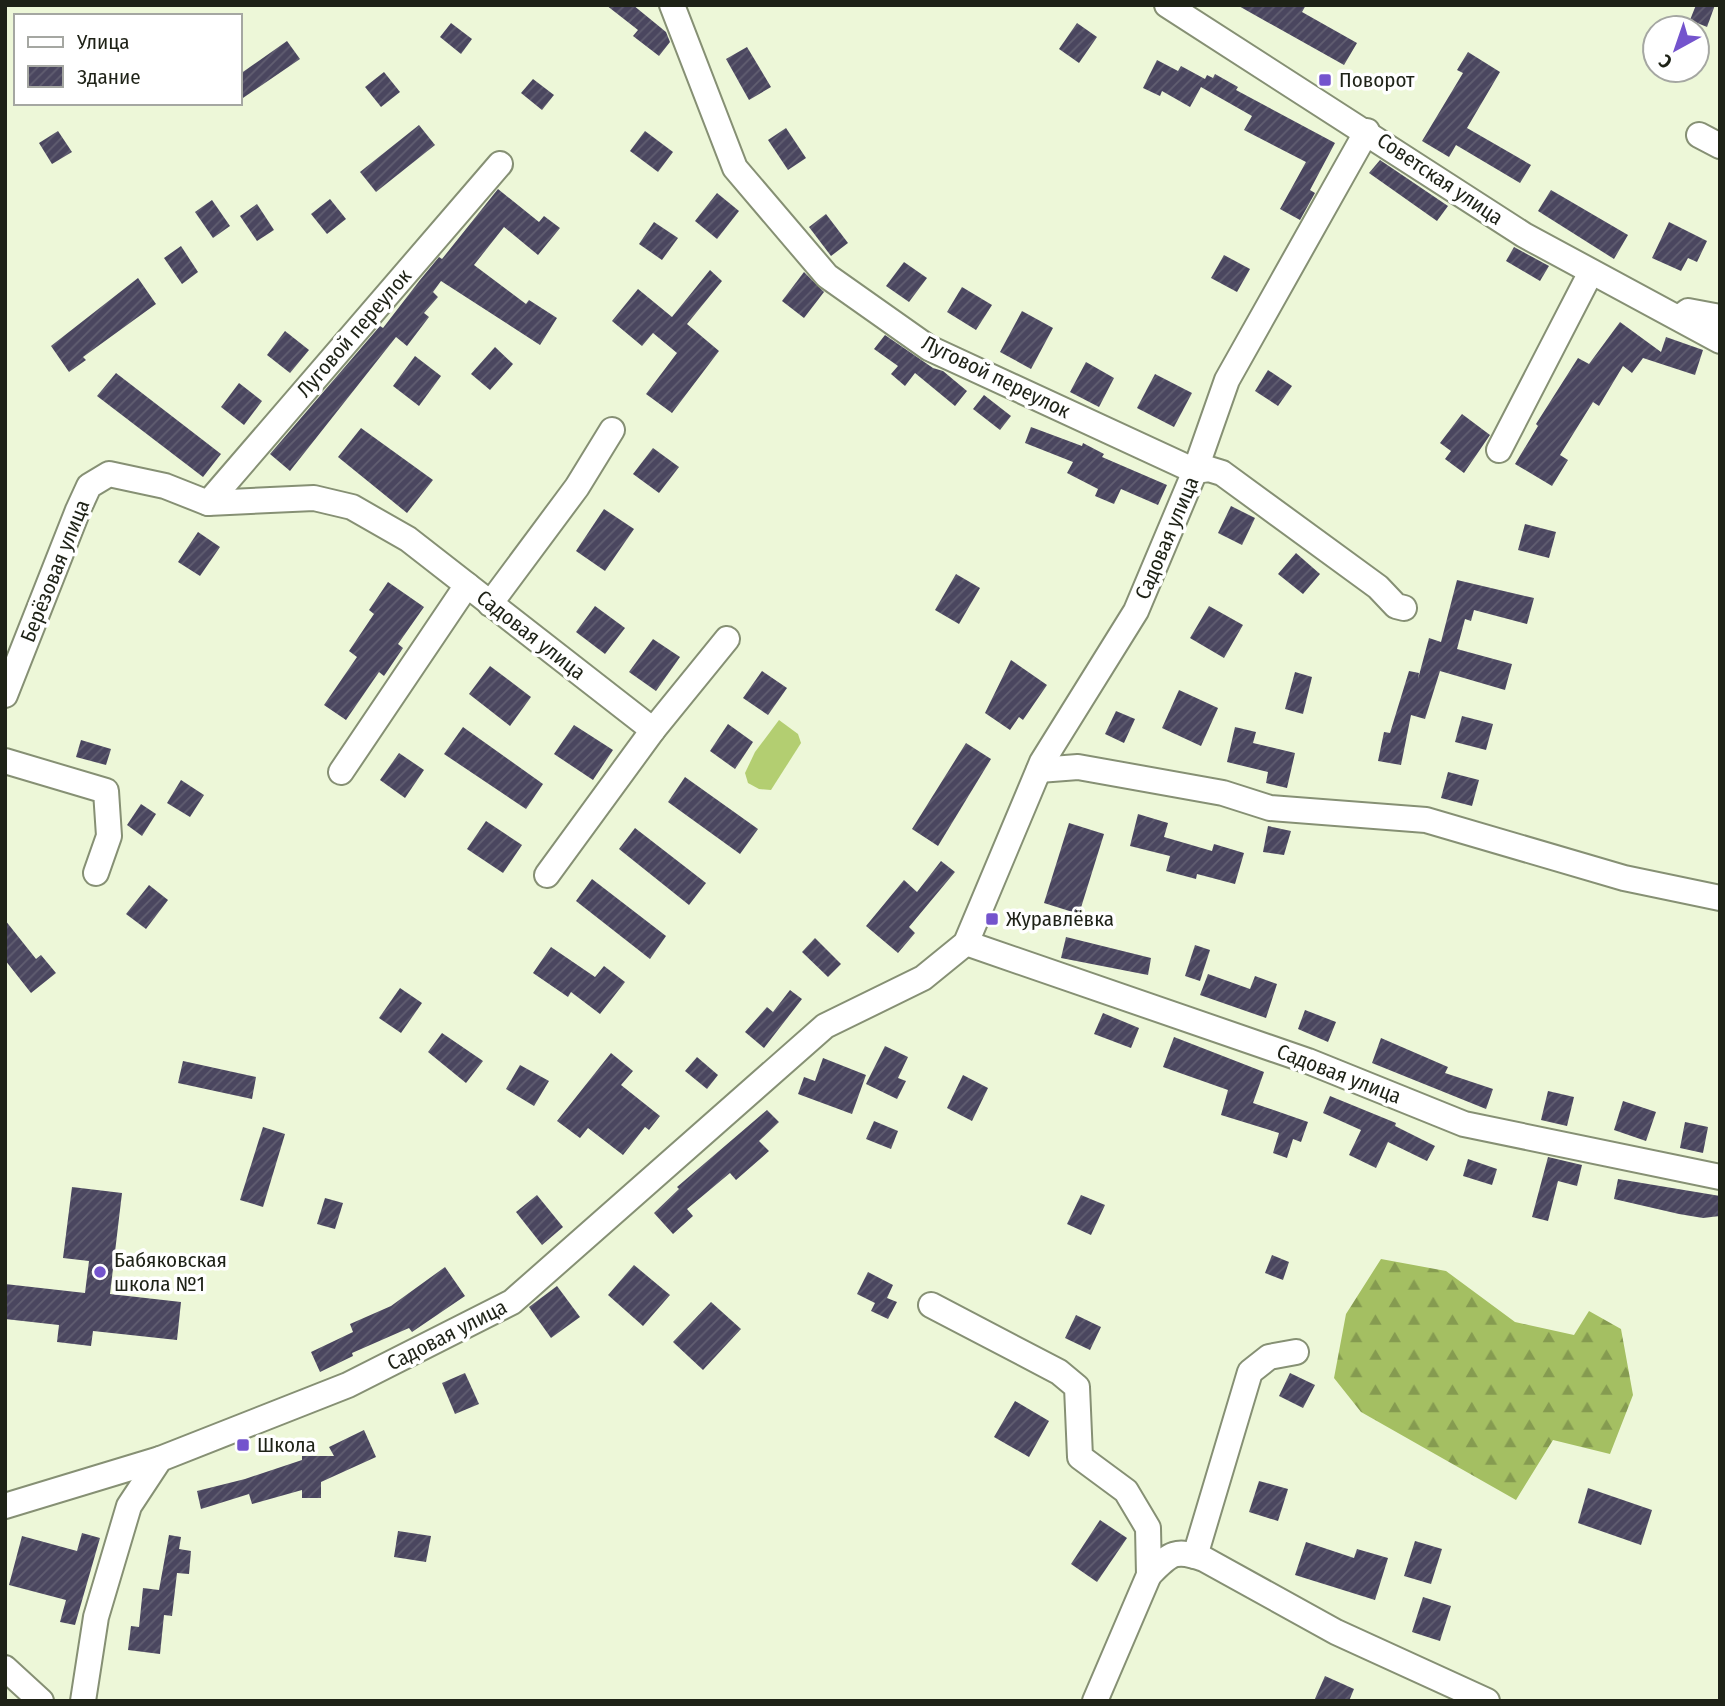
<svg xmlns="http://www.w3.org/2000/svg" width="1725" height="1706" viewBox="0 0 1725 1706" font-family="'Fira Sans Condensed',sans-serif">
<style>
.forest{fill:url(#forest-firs)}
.water{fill:#b3ce71}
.building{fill:url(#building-hatch)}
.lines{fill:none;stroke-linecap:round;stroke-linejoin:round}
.minor-casing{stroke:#869074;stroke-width:28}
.minor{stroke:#fff;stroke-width:24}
.poi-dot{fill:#7454cd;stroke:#fff;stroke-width:2.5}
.labels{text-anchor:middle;stroke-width:7;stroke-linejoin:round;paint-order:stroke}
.poi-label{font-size:21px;fill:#1e2217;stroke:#fff;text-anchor:start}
.street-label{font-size:21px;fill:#1e2217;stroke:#fff}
</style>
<defs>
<pattern id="forest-firs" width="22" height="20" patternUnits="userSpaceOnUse" patternTransform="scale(1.75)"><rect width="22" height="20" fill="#a4bf62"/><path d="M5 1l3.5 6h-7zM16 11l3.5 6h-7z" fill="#859b50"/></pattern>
<pattern id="building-hatch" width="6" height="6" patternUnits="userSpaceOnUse" patternTransform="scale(1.75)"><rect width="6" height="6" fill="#4a465f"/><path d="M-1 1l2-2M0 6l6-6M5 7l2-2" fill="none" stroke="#615e71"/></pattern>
</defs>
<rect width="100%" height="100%" fill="#edf7d8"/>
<polygon class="forest" points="1381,1259 1446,1271 1515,1322 1574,1335 1589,1311 1621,1329 1633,1395 1610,1454 1553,1440 1516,1500 1361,1412 1334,1378 1346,1314"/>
<polygon class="water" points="779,720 798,734 801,743 771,790 759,789 748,783 745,773 755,752"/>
<g class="building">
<polygon points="606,5 633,5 666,32 670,42 659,56 633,36 638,30"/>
<polygon points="1237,5 1306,5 1302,12 1357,43 1344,65"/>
<polygon points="1696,5 1715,5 1707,27 1690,20"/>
<polygon points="451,23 472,39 461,54 440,37"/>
<polygon points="1077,23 1097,37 1079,63 1059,49"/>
<polygon points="287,41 300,59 240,100 240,74"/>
<polygon points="747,47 771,87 749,100 726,59"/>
<polygon points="1468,52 1500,72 1467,128 1531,165 1520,183 1456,145 1449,157 1422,141 1463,73 1457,70"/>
<polygon points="1157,60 1178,71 1181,66 1205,79 1207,75 1213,78 1215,74 1238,87 1236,90 1335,143 1310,190 1315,193 1300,220 1280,209 1306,162 1244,130 1252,116 1201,87 1190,107 1162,91 1160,96 1143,88"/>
<polygon points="384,72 400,92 381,107 365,87"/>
<polygon points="533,79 554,95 542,110 521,93"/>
<polygon points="419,125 435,145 376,192 360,172"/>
<polygon points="786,128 806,158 788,170 768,140"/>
<polygon points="58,131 72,152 52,164 39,143"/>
<polygon points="645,131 673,152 658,172 630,151"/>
<polygon points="1380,160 1448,206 1437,221 1369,173"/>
<polygon points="498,189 539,222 544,216 560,228 538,255 504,227 474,265 526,304 529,300 557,318 540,345 441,281 433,292 438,297 424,313 429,317 407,346 396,337 290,471 270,454 380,326 383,328 420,280 439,257 442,259"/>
<polygon points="1551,190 1628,235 1614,259 1538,211"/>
<polygon points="717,193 739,211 717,239 695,221"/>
<polygon points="330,199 346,219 327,234 311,214"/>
<polygon points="212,200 230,226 213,238 195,212"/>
<polygon points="257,204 274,230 257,241 240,216"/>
<polygon points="826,214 848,243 831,256 809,227"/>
<polygon points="654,222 678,238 662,260 639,244"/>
<polygon points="1669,222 1707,241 1697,262 1688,258 1681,271 1652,258"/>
<polygon points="181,246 198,272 182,284 164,258"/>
<polygon points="1514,247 1549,266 1540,281 1506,261"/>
<polygon points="1224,255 1250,269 1237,292 1211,278"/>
<polygon points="904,262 927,278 909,302 886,286"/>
<polygon points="710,270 722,281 687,324 719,351 672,413 646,394 677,353 653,333 642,346 612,321 638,289 672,317"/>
<polygon points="804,272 824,292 804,318 782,301"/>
<polygon points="138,278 156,304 83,357 86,360 69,372 51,346"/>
<polygon points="962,287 992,305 976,330 947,312"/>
<polygon points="1022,311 1053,328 1031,369 1000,352"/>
<polygon points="1620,322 1661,352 1666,337 1703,350 1695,375 1643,358 1632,373 1623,366 1599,406 1593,402 1560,455 1568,460 1552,486 1515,464 1538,426 1536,424 1578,358 1589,364"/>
<polygon points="285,331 309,350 290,373 267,355"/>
<polygon points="885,335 933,368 943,371 967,391 955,406 915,373 905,386 891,374 898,366 874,349"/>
<polygon points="495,347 513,364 490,390 471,374"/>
<polygon points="415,356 441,376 419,406 393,386"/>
<polygon points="1086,362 1114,378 1099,407 1070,392"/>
<polygon points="1268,370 1292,386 1278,406 1255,391"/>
<polygon points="116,373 221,454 203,477 97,396"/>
<polygon points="1155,374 1192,393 1174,427 1137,408"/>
<polygon points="239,383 262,401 244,425 221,407"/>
<polygon points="984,395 1011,416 1000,430 973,409"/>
<polygon points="1462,414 1490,435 1464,473 1445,459 1451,451 1440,443"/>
<polygon points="1031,427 1082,446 1083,443 1104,454 1102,457 1167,485 1158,505 1121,489 1114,504 1095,496 1098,489 1067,473 1073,462 1025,443"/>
<polygon points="361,428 433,480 407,513 338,457"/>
<polygon points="653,448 679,467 659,493 633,474"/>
<polygon points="1231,506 1255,518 1242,545 1218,533"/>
<polygon points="604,509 634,529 605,571 576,551"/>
<polygon points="1525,524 1556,532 1549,558 1518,550"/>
<polygon points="198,532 220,547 200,576 178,562"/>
<polygon points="1296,553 1320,574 1303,594 1278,574"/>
<polygon points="956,574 980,588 959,624 935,610"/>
<polygon points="1457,580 1534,598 1527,624 1474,610 1471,621 1465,619 1457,649 1512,664 1505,690 1440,671 1425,719 1411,715 1401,765 1378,761 1384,732 1390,733 1409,671 1419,673 1418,679 1429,638 1441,642"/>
<polygon points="388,582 424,607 398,644 403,648 384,676 379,672 346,720 324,705 357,657 349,651 374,614 369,610"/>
<polygon points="595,606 625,628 605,654 576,632"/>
<polygon points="1209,606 1243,625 1224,658 1190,638"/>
<polygon points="653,639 680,657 656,691 629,672"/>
<polygon points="1011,660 1047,685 1023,720 1019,717 1010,730 985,713"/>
<polygon points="490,666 531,697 510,726 469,694"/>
<polygon points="762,671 787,688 768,715 743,698"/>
<polygon points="1295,672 1312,677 1303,714 1285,709"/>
<polygon points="1179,690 1218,708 1201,746 1162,728"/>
<polygon points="1116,711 1135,719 1124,743 1105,734"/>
<polygon points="1462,716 1493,724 1486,750 1455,742"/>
<polygon points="728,724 753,742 735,769 710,751"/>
<polygon points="574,725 613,750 593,780 554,754"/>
<polygon points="463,727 543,784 526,809 444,754"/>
<polygon points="1235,727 1256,732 1253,743 1295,753 1287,788 1266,783 1268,772 1227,762"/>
<polygon points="81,740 111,749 106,765 76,757"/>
<polygon points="966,743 991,759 938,846 912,829"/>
<polygon points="399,753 424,770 405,798 380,780"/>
<polygon points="1448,772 1479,780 1472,806 1441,798"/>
<polygon points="685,777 758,829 740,854 668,802"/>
<polygon points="181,780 204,795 190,817 167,803"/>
<polygon points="141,804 156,814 142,836 127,825"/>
<polygon points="1138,814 1168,823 1164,837 1212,851 1214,844 1244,853 1235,884 1197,874 1196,879 1166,871 1170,856 1130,846"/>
<polygon points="486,821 522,845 503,873 467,849"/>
<polygon points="1069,823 1104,834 1079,914 1044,903"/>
<polygon points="1268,826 1291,831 1284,855 1263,852"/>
<polygon points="635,828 706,883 689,905 619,849"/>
<polygon points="941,861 955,872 909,927 915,933 898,953 866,926 904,880 917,892"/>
<polygon points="592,879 666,936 650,959 576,901"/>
<polygon points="149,885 168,900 146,929 126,914"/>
<polygon points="5,920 36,959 41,955 56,973 31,993 5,960"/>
<polygon points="1066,937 1151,958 1148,975 1061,958"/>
<polygon points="815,938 841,964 828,977 802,952"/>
<polygon points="1195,945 1210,950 1200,981 1185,976"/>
<polygon points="551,947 595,977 604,966 625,982 600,1014 571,992 568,997 533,973"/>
<polygon points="1208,974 1250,989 1255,976 1277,984 1266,1018 1200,995"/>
<polygon points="400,988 422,1003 401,1033 379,1018"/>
<polygon points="790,990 802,999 764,1048 745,1032 767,1007 773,1012"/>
<polygon points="1305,1010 1336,1022 1328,1042 1298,1029"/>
<polygon points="1103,1013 1139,1028 1131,1048 1094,1034"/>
<polygon points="442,1033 483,1061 466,1083 428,1052"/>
<polygon points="1174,1037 1264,1072 1253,1103 1308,1122 1301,1142 1293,1139 1287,1158 1273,1153 1279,1133 1221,1115 1228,1090 1163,1067"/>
<polygon points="1381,1038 1448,1067 1445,1073 1493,1089 1486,1109 1372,1063"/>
<polygon points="885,1046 908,1057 898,1078 906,1081 897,1099 866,1084"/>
<polygon points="611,1053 633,1071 621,1085 660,1116 649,1130 645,1127 623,1155 588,1128 580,1138 557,1121"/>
<polygon points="697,1057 718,1075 707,1089 685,1071"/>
<polygon points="823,1058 866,1075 852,1114 798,1094 804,1077 815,1081"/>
<polygon points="183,1061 256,1077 252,1099 178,1083"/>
<polygon points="520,1065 549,1081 534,1106 506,1089"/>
<polygon points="963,1075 988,1088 972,1121 947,1108"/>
<polygon points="1548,1091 1574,1097 1567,1126 1541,1120"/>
<polygon points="1330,1096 1396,1123 1395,1126 1435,1146 1427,1161 1388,1142 1376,1168 1349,1155 1361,1130 1323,1113"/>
<polygon points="1623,1101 1656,1112 1646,1141 1614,1130"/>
<polygon points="767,1110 779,1122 759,1141 769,1151 736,1180 730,1173 687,1209 693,1216 673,1234 654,1213 679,1189 677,1187"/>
<polygon points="874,1121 898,1131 891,1149 866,1139"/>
<polygon points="1685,1122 1708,1127 1703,1153 1680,1148"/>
<polygon points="263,1127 285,1134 263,1207 240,1200"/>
<polygon points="1548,1157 1582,1165 1577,1186 1558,1181 1548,1221 1532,1217"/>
<polygon points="1468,1159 1497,1169 1492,1185 1463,1176"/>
<polygon points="1618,1179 1720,1196 1720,1216 1703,1218 1679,1214 1614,1199"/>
<polygon points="72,1187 122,1193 110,1294 181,1302 177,1340 93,1331 91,1346 57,1342 59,1325 5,1319 5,1284 85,1293 89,1261 63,1258"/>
<polygon points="537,1195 563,1227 542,1245 516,1212"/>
<polygon points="1081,1195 1105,1205 1091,1235 1067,1224"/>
<polygon points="325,1198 343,1203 335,1229 317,1224"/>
<polygon points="1272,1255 1289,1262 1283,1280 1265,1273"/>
<polygon points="634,1265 670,1295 643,1326 608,1295"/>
<polygon points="445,1267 465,1296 412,1332 409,1328 352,1353 353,1356 320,1372 311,1352 353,1332 350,1324 391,1306"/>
<polygon points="868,1272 893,1285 887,1298 897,1302 888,1319 871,1311 875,1303 857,1294"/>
<polygon points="557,1286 580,1317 551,1338 529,1307"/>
<polygon points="711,1302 741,1329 703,1370 673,1342"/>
<polygon points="1076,1315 1101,1327 1090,1350 1065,1338"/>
<polygon points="465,1373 479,1404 455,1414 442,1383"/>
<polygon points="1290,1373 1315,1385 1303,1408 1279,1396"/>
<polygon points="1015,1401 1049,1421 1029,1457 994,1437"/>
<polygon points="364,1430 376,1457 321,1482 321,1498 302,1498 302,1490 252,1504 249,1494 201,1509 197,1491 245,1479 302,1460 302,1456 334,1456 329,1447"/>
<polygon points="1259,1481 1288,1489 1278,1521 1249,1512"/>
<polygon points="1588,1488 1652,1510 1641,1545 1578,1523"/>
<polygon points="1100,1520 1127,1538 1097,1582 1071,1564"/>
<polygon points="398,1531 431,1536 426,1562 394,1557"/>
<polygon points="82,1533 100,1538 75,1625 60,1622 66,1600 9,1585 22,1536 77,1551"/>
<polygon points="169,1535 181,1537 179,1549 191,1551 189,1574 177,1573 172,1616 164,1615 160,1654 128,1650 131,1626 139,1627 143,1588 159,1590"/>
<polygon points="1415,1541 1442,1549 1431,1584 1404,1576"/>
<polygon points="1306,1542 1354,1558 1357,1549 1388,1558 1375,1600 1295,1575"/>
<polygon points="1423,1597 1451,1606 1440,1641 1412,1632"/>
<polygon points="1325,1676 1354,1689 1349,1701 1314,1701"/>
</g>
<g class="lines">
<g class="minor-casing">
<g id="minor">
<polyline points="672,5 735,168 827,276 929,348 1195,471 1209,469 1222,473 1378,587 1396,606 1404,608"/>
<polyline points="1167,5 1524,235 1720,341"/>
<polyline points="1699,135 1720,146"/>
<polyline points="1684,314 1688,311 1720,317"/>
<polyline points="1499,450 1591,272"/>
<polyline points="208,503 500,164"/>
<polyline points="490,604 577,487 612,430"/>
<polyline points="5,695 78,510 89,486 109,474 165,486 208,503 314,498 352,507 408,539 653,730"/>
<polyline points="5,761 106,791 109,836 96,873"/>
<polyline points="1039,770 1078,767 1223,793 1270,808 1426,820 1624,878 1720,898"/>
<polyline points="341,772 467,585"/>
<polyline points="547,875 653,730 727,639"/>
<polyline points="966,943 1308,1061 1464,1124 1720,1177"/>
<polyline points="931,1305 1059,1372 1077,1387 1080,1457 1126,1491 1148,1528 1149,1575 1095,1701"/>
<polyline points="5,1506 160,1459"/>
<polyline points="1195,1556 1250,1372 1269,1357 1296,1352"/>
<path d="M 1149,1575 C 1170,1554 1174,1548 1204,1559 L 1336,1632 L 1487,1701"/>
<polyline points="5,1668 41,1701"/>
<polyline points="83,1701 96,1617 129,1506 160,1459 348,1385 512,1302 825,1026 923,978 966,943 1042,762 1136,611 1195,471 1227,380 1367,131"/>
</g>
</g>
<use href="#minor" class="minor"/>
</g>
<g class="poi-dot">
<rect x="1318" y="73" width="14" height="14" rx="3.5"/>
<rect x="985" y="912" width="14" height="14" rx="3.5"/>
<circle cx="100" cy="1272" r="7"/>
<rect x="236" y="1438" width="14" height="14" rx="3.5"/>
</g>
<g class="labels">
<g class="poi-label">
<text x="1339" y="87">Поворот</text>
<text x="1006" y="926">Журавлёвка</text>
<text x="114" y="1267">Бабяковская<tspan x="114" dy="24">школа №1</tspan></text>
<text x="257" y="1452">Школа</text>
</g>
<g class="street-label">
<text transform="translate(1440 179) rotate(34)" y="7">Советская улица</text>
<text transform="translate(354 333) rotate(-49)" y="7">Луговой переулок</text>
<text transform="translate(996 377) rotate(26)" y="7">Луговой переулок</text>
<text transform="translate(1167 538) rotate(-67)" y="7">Садовая улица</text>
<text transform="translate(55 571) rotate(-68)" y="7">Берёзовая улица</text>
<text transform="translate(531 635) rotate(38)" y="7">Садовая улица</text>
<text transform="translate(1339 1074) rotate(21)" y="7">Садовая улица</text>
<text transform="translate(447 1335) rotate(-27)" y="7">Садовая улица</text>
</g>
</g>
<rect width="1725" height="1706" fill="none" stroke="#1e2217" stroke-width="14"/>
<rect x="14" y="14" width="228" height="91" fill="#ffffff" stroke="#a5a7a2" stroke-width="2"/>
<rect x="28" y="37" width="35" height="10" fill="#ffffff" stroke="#a5a7a2" stroke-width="2"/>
<text x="77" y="49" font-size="21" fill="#1e2217">Улица</text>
<rect x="28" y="66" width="35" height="21" fill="url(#building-hatch)" stroke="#a5a7a2" stroke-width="2"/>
<text x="77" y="84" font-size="21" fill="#1e2217">Здание</text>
<g transform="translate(1676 49) rotate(220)"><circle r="33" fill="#ffffff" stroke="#a5a7a2" stroke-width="2"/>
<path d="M0-5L12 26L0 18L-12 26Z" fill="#7454cd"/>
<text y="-10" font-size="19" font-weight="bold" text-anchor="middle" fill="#1e2217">С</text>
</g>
</svg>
